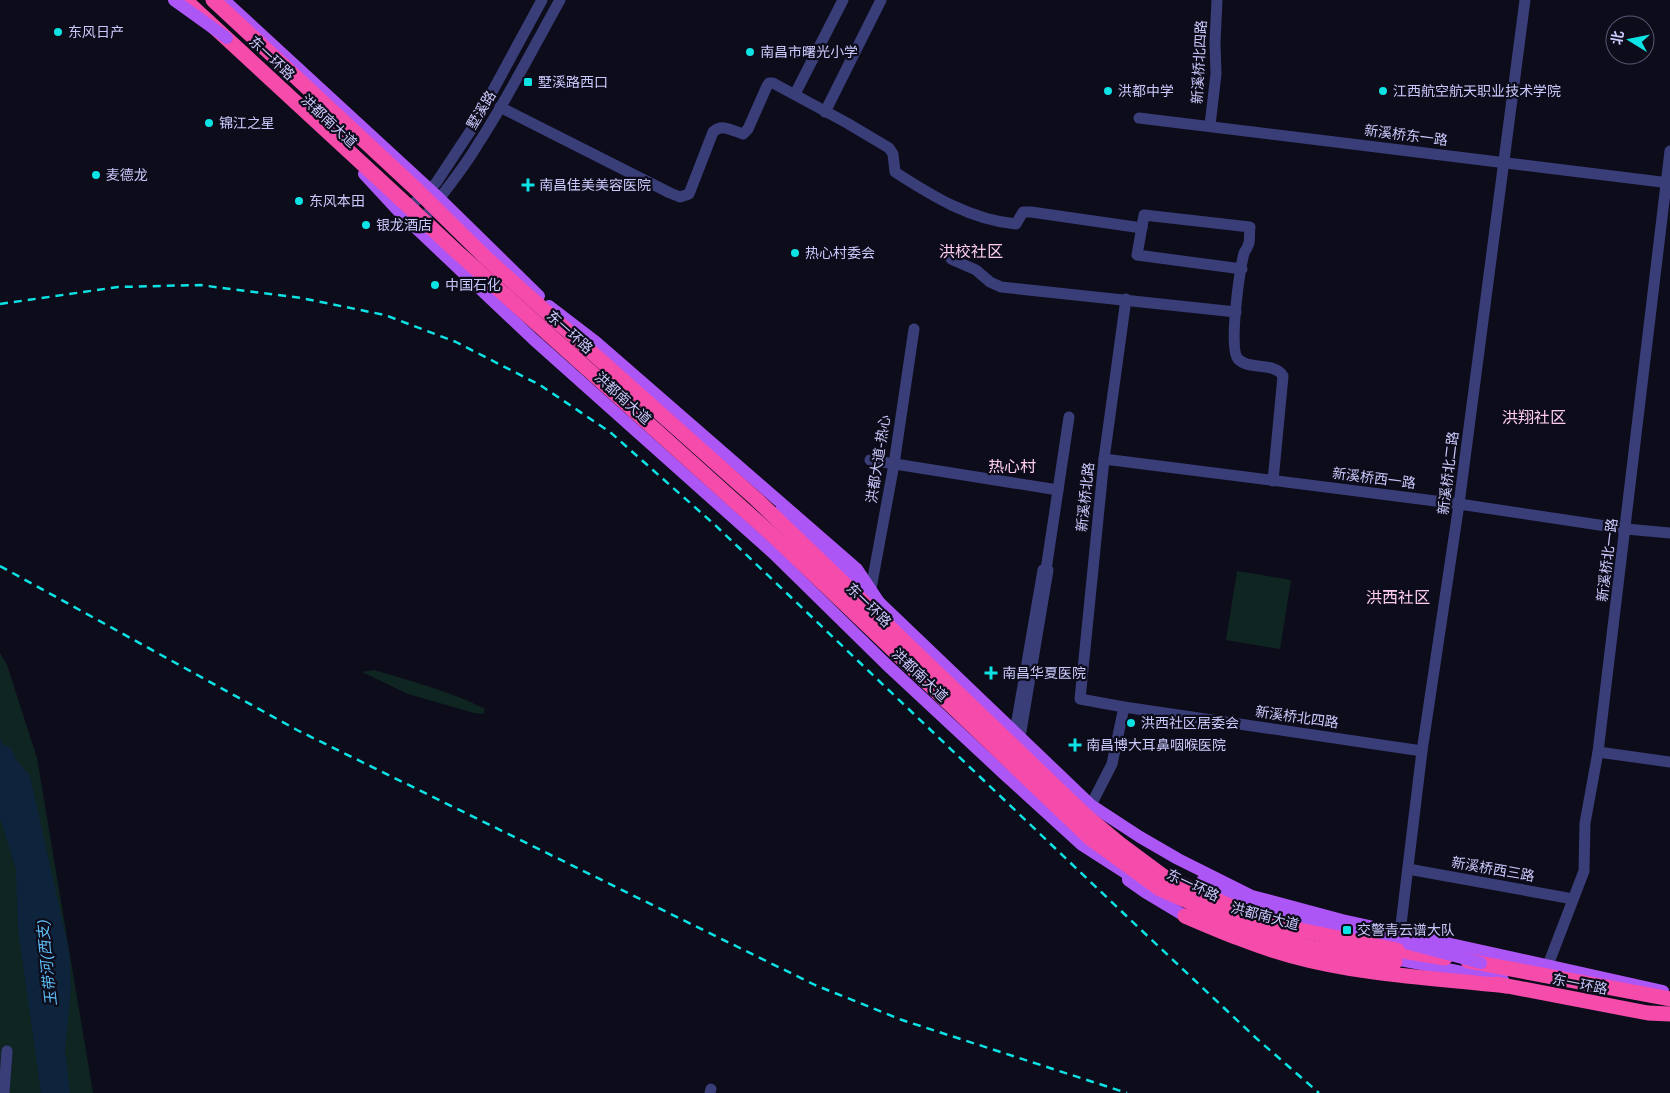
<svg xmlns="http://www.w3.org/2000/svg" width="1670" height="1093" viewBox="0 0 1670 1093" font-family="'Golos Text','Noto Sans SC',sans-serif">
<style>
.green{fill:#0f2522}
.water{fill:#0e243d}
.lines{fill:none;stroke-linecap:round;stroke-linejoin:round}
.minor{stroke:#393d78;stroke-width:11}
.major{stroke:#ac56f6;stroke-width:12}
.highway{stroke:#f54bab;stroke-width:15}
.rail{stroke:#0de2e4;stroke-width:2.5;stroke-dasharray:8 6;stroke-linecap:butt}
.major-bridge{stroke:#ac56f6;stroke-width:12}
.highway-bridge{stroke:#f54bab;stroke-width:15}
.poi-dot{fill:#0de2e4;stroke:#0d0c1b;stroke-width:2}
.labels{text-anchor:middle;stroke-width:4.5;stroke-linejoin:round;paint-order:stroke}
.poi-label{font-size:14px;fill:#cac9fc;stroke:#0d0c1b;text-anchor:start}
.street-label{font-size:14px;fill:#cac9fc;stroke:#0d0c1b}
.water-label{font-size:15px;font-style:italic;fill:#5dbdf6;stroke:#0d0c1b}
.quarter-label{font-size:16px;fill:#fccbef;stroke:#0d0c1b}
</style>
<rect width="100%" height="100%" fill="#0d0c1b"/>
<g class="green">
<polygon points="1237,571 1291,580 1280,649 1226,640"/>
<polygon points="0,653 7,665 37,758 93,1093 0,1093"/>
<path d="M 374,670 C 411,681 450,691 485,709 L 483,714 L 474,713 L 408,694 L 362,672 Z"/>
</g>
<polygon class="water" points="0,737 2,744 11,748 16,760 30,776 69,951 71,988 65,1050 70,1093 41,1093 18,929 16,869 0,818"/>
<g class="lines">
<g class="minor">
<polyline points="795,94 843,0"/>
<path d="M 500,107 L 670,193 L 680,197 L 689,194 L 713,132 C 722,123 733,131 743,134 L 748,129 L 767,86 L 769,83 L 773,83 L 847,123 L 889,148 L 893,154 L 895,172 C 932,196 971,220 1016,224 L 1023,212 L 1031,212 L 1142,228"/>
<polyline points="825,112 881,0"/>
<polyline points="1139,118 1670,183"/>
<polyline points="1210,125 1216,74 1215,43 1217,0"/>
<polyline points="405,211 436,183 473,127 542,0"/>
<path d="M 419,225 C 439,198 461,173 478,144 C 508,98 533,48 560,0"/>
<polyline points="951,259 976,270 990,282 1001,287 1236,312"/>
<path d="M 1242,269 L 1137,255 L 1144,215 L 1250,227 C 1249,232 1250,238 1249,243 C 1248,246 1246,250 1244,253 C 1240,269 1228,349 1238,359 C 1249,371 1274,361 1283,376 L 1273,481"/>
<polyline points="1126,299 1104,459 1080,699 1124,707 1422,751"/>
<polyline points="1104,459 1459,504 1626,529 1670,533"/>
<polyline points="870,460 1058,490"/>
<polyline points="1046,570 1069,417"/>
<polyline points="870,594 894,464 914,329"/>
<polyline points="1015,732 1043,570 1048,570 1020,737"/>
<polyline points="1598,752 1670,762"/>
<polyline points="1091,805 1112,764 1124,707"/>
<polyline points="1408,869 1573,899"/>
<polyline points="1399,941 1422,751 1459,504 1525,0"/>
<polyline points="1548,965 1584,871 1585,823 1598,752 1670,151"/>
<polyline points="4,1093 7,1051"/>
<polyline points="710,1093 711,1089"/>
</g>
<g class="major">
<polyline points="224,0 439,198 539,296"/>
<polyline points="364,174 401,214 533,339 774,554 886,664 1003,773 1082,845 1138,881"/>
<polyline points="779,512 880,603 1091,805 1140,837 1178,859 1252,896 1342,920 1663,991"/>
<polyline points="1128,880 1145,892 1185,916"/>
<polyline points="1385,957 1503,980"/>
</g>
<g class="highway">
<polyline points="185,0 407,205"/>
<polyline points="213,0 416,189"/>
<path d="M 1185,916 C 1220,931 1255,946 1292,956 C 1361,975 1434,978 1506,986"/>
<polyline points="1397,950 1445,958"/>
<polyline points="1468,961 1670,999"/>
<polyline points="1497,984 1648,1013 1670,1014"/>
</g>
<g class="rail">
<polyline points="0,304 118,287 200,285 301,298 385,315 456,342 540,385 610,432 715,525 1138,927 1256,1038 1319,1093"/>
<polyline points="0,566 297,730 815,985 902,1020 1127,1093"/>
</g>
<g class="major-bridge">
<polyline points="174,0 227,38"/>
<polyline points="549,306 596,342 857,569 879,602"/>
<polyline points="1202,881 1248,903 1283,914 1311,922 1383,937 1481,963"/>
</g>
<g class="highway-bridge">
<polyline points="416,189 487,259 756,499 1085,815 1120,844 1163,876 1232,907 1290,928 1397,950"/>
<polyline points="407,205 456,251 779,541 1091,839 1160,889 1230,920 1288,942 1320,949 1395,962"/>
</g>
</g>
<g class="poi-dot">
<circle cx="58" cy="32" r="5"/>
<circle cx="750" cy="52" r="5"/>
<rect x="523" y="77" width="10" height="10" rx="2.5"/>
<circle cx="1108" cy="91" r="5"/>
<circle cx="1383" cy="91" r="5"/>
<circle cx="209" cy="123" r="5"/>
<circle cx="96" cy="175" r="5"/>
<path d="M525.5 177.5h5v5h5v5h-5v5h-5v-5h-5v-5h5z"/>
<circle cx="299" cy="201" r="5"/>
<circle cx="366" cy="225" r="5"/>
<circle cx="795" cy="253" r="5"/>
<circle cx="435" cy="285" r="5"/>
<path d="M988.5 665.5h5v5h5v5h-5v5h-5v-5h-5v-5h5z"/>
<circle cx="1131" cy="723" r="5"/>
<path d="M1072.5 737.5h5v5h5v5h-5v5h-5v-5h-5v-5h5z"/>
<rect x="1342" y="925" width="10" height="10" rx="2.5"/>
</g>
<g class="labels">
<g class="poi-label">
<text x="68" y="37">东风日产</text>
<text x="760" y="57">南昌市曙光小学</text>
<text x="538" y="87">墅溪路西口</text>
<text x="1118" y="96">洪都中学</text>
<text x="1393" y="96">江西航空航天职业技术学院</text>
<text x="219" y="128">锦江之星</text>
<text x="106" y="180">麦德龙</text>
<text x="539" y="190">南昌佳美美容医院</text>
<text x="309" y="206">东风本田</text>
<text x="376" y="230">银龙酒店</text>
<text x="805" y="258">热心村委会</text>
<text x="445" y="290">中国石化</text>
<text x="1002" y="678">南昌华夏医院</text>
<text x="1141" y="728">洪西社区居委会</text>
<text x="1086" y="750">南昌博大耳鼻咽喉医院</text>
<text x="1357" y="935">交警青云谱大队</text>
</g>
<g class="street-label">
<text transform="translate(272 58) rotate(43)" y="5">东一环路</text>
<text transform="translate(1199 62) rotate(-87)" y="5">新溪桥北四路</text>
<text transform="translate(481 110) rotate(-59)" y="5">墅溪路</text>
<text transform="translate(329 121) rotate(43)" y="5">洪都南大道</text>
<text transform="translate(1406 135) rotate(7)" y="5">新溪桥东一路</text>
<text transform="translate(570 332) rotate(42)" y="5">东一环路</text>
<text transform="translate(623 398) rotate(42)" y="5">洪都南大道</text>
<text transform="translate(878 459) rotate(-81)" y="5">洪都大道-热心</text>
<text transform="translate(1448 473) rotate(-83)" y="5">新溪桥北二路</text>
<text transform="translate(1374 478) rotate(7)" y="5">新溪桥西一路</text>
<text transform="translate(1085 497) rotate(-84)" y="5">新溪桥北路</text>
<text transform="translate(1607 560) rotate(-83)" y="5">新溪桥北一路</text>
<text transform="translate(869 605) rotate(44)" y="5">东一环路</text>
<text transform="translate(920 675) rotate(43)" y="5">洪都南大道</text>
<text transform="translate(1297 717) rotate(8)" y="5">新溪桥北四路</text>
<text transform="translate(1493 869) rotate(10)" y="5">新溪桥西三路</text>
<text transform="translate(1193 885) rotate(25)" y="5">东一环路</text>
<text transform="translate(1265 916) rotate(15)" y="5">洪都南大道</text>
<text transform="translate(1580 984) rotate(11)" y="5">东一环路</text>
</g>
<g class="water-label">
<text transform="translate(47 963) rotate(-96)" y="5">玉带河(西支)</text>
</g>
<g class="quarter-label">
<text x="971" y="257">洪校社区</text>
<text x="1534" y="423">洪翔社区</text>
<text x="1012" y="472">热心村</text>
<text x="1398" y="603">洪西社区</text>
</g>
</g>
<g transform="translate(1630 40) rotate(280)"><circle r="24" fill="#0d0c1b" stroke="#595875"/>
<path d="M0-4L9 19L0 12L-9 19Z" fill="#0de2e4"/>
<text y="-8" font-size="14" font-weight="bold" text-anchor="middle" fill="#cac9fc">北</text>
</g>
</svg>
